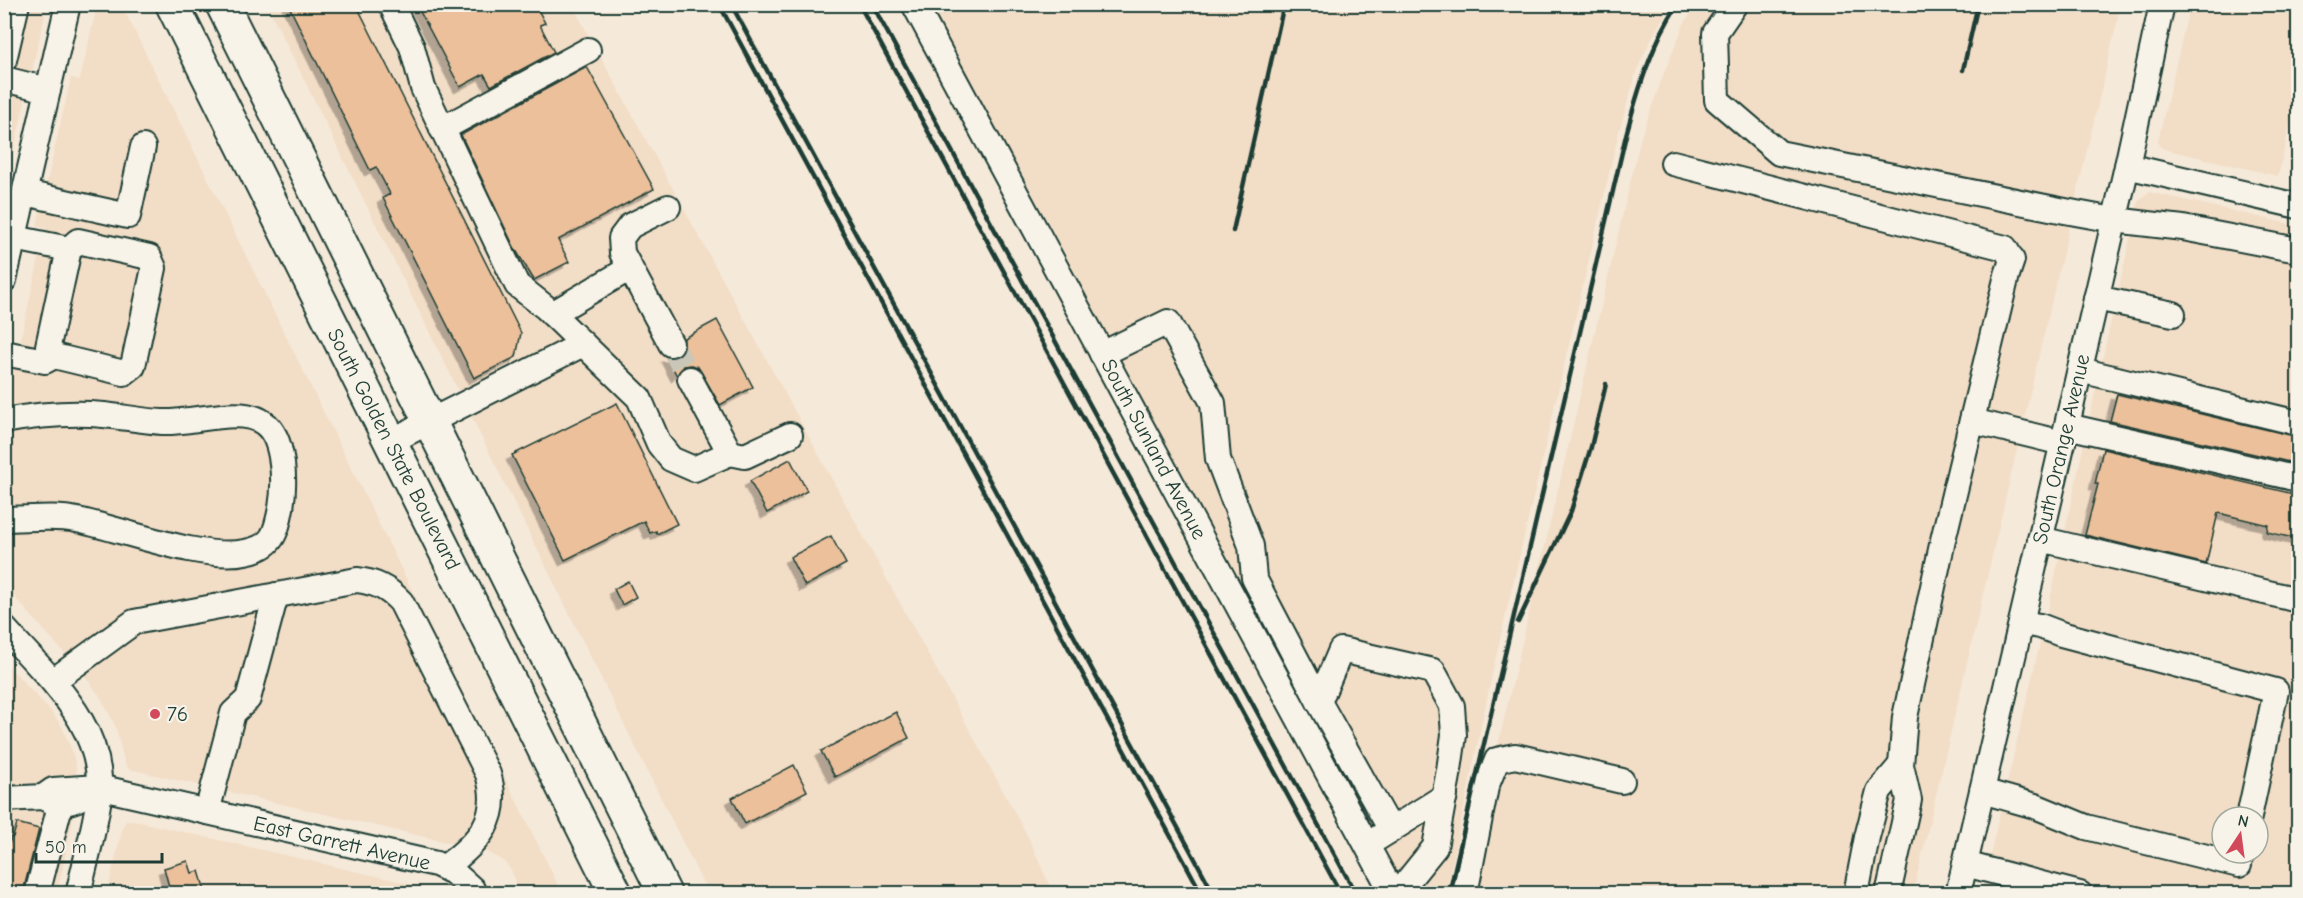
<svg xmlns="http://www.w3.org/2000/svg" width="2303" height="898" viewBox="0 0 2303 898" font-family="'Comic Neue',sans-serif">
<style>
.built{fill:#f2ddc6;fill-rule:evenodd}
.building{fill:#ebc09b;stroke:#1f3d34;stroke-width:1.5;filter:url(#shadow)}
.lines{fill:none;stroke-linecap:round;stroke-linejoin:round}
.minor-tunnel{stroke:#cac7b8;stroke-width:24;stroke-dasharray:24 12;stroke-linecap:butt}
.minor-casing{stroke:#1f3d34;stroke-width:28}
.major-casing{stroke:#1f3d34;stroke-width:36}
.minor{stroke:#f7f3e8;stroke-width:24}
.major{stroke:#f7f3e8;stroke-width:32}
.rail{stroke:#1f3d34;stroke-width:4.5}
.poi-dot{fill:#d1495b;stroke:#f7f3e8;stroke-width:2}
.labels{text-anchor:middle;stroke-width:4.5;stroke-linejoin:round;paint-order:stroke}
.street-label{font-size:21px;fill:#1f3d34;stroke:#f7f3e8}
.poi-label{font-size:21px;fill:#1f3d34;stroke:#f7f3e8;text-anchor:start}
</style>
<defs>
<filter id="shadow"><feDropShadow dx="-5.5" dy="5.5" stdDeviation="0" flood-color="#0004"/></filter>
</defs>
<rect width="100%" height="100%" fill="#f5e9d9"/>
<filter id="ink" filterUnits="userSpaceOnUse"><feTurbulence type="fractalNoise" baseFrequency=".0167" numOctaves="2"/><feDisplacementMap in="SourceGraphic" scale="12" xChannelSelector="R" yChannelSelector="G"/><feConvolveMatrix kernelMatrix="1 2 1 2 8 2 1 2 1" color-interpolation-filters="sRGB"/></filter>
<g filter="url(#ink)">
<g class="built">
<polygon points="5,5 47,5 5,188"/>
<polygon points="97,5 125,12 562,893 515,893 515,879 511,870 504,861 486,851 129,769 125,764 115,725 100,696 84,675 5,586 5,408 46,228 37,226 71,78 80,80"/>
<polygon points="267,5 572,5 1027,835 1053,893 708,893"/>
<polygon points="928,5 1670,5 1649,43 1637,70 1619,131 1496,656 1446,893 1407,893 1044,215"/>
<polygon points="1697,5 2121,5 1913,893 1463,894 1641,137 1664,73 1685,22"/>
<polygon points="2190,5 2298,5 2298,89 2278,176 2164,149 2159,146 2158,141"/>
<path d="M 2149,192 L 2298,226 L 2298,893 L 1981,894 L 2048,610 L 2102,361 L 2139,200 ZM 2222,817 L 2258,817 L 2258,853 L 2222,853 Z"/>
<polygon points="4,661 52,713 61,725 72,751 76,767 77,800 57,893 5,893"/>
<polygon points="131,820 419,886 433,893 107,894 123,826 126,821"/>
</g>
<g class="building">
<polygon points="288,4 356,4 521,333 516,357 474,378 383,198 390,194 376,167 370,170"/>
<polygon points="416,4 535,4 545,23 540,25 554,52 491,86 484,74 460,87"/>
<polygon points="587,67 654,189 558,240 569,262 534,280 514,247 461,135"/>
<polygon points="717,320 753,387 720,405 698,367 691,365 684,366 677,376 667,357 678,356 683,351 684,338"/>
<polygon points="2117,394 2298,437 2298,464 2110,421"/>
<polygon points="617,403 677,524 657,534 656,531 650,533 644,521 565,560 512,455"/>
<polygon points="2103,449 2298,495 2298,539 2267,532 2268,525 2218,513 2206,564 2085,535 2098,484 2095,484"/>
<polygon points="790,459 807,491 767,513 750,481"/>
<polygon points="831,536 846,564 805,586 790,557"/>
<polygon points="628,581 636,597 622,605 614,589"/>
<polygon points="896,712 909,738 835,777 821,751"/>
<polygon points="794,765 807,791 745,824 732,798"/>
<polygon points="17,823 39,829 24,888 21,887 21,891 4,887 4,862 11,837 13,837"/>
<polygon points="188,861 192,873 199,871 206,894 171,894 164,868"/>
</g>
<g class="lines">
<polyline class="minor-tunnel" points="671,344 690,379"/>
<g class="minor-casing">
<g id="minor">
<polyline points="391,4 412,47 423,88 517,285 545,307 639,398 659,444 671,459 694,469 730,453"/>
<polyline points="914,4 1393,894"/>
<polyline points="1735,4 1715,33 1717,100 1779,153 2065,211 2114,220 2183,228 2298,250"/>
<polyline points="4,60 17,4"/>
<polyline points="4,79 48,90"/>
<polyline points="442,129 588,50"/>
<polyline points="1673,163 2005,248 2012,260 2007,275 1943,540 1905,717 1901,765 1909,800 1888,894"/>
<polyline points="2127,166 2298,206"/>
<polyline points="25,193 128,216 143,147"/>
<polyline points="668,207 630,226 621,238 622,253 671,344"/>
<polyline points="14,238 69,249"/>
<polygon points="78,241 149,257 154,268 133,366 124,373 54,356 48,346 69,249"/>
<polyline points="4,280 68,4"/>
<polyline points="2096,298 2173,314"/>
<polyline points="552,314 630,268"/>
<polyline points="4,353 45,361 54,356"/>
<polyline points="1102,354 1168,322 1213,403 1218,459 1251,546 1254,578 1319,702 1391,830"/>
<polyline points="2080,370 2298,423"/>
<polyline points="690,379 730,453 745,456 790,435"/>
<path d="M 4,421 C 37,415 71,412 104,415 C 123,417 143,421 162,422 C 191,424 241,405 264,423 C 285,438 285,485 281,508 C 276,534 273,547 245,552 C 202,561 122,529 77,520 C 55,515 27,519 4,519"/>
<polyline points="1972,421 2063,443"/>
<polyline points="2067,426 2298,479"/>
<polyline points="391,441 583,344"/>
<polyline points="2040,539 2298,600"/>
<polyline points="2021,623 2040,626 2061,634 2276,691 2249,817"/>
<path d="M 4,628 C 49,679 109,728 98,804 C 93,834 85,864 78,894"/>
<path d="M 53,681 L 134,622 L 357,580 C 375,582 388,588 401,602 L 488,774 C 502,818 478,843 445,867"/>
<polyline points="1319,702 1341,650 1433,671 1452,706 1454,735 1449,770 1435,847 1397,894"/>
<path d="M 98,787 C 81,799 62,810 43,797 L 53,790 L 98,787 L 436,864 L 453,872 L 472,889"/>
<polyline points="1982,791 2035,806 2086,827 2239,865 2241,853"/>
<polyline points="4,799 43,797"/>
<polyline points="207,812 233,713 248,699 276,595"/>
<polyline points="1378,838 1445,796"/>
<polyline points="1965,864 2080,894"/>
<polyline points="37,894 61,802"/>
<polyline points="1465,894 1486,787 1497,760 1515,756 1622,781"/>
<polyline points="1856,894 1867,837 1879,791 1901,765"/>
<polyline points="1958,894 2127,166 2162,4"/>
</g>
</g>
<g class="major-casing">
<g id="major">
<polyline points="172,4 616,894"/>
<polyline points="222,4 665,894"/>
</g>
</g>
<use href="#minor" class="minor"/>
<use href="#major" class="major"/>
<g class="rail">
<polyline points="719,4 1202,894"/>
<polyline points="731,4 1214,894"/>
<polyline points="859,4 1341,894"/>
<polyline points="872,4 1356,894"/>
<polyline points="1963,70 1978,4"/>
<polyline points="1233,231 1284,4"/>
<polyline points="1518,622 1571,511 1591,447 1606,384"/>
<path d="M 1449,894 L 1626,135 C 1638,90 1652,43 1678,4"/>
</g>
</g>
</g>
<circle class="poi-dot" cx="155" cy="714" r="6"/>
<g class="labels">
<g class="street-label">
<text transform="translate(394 449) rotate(63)" y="7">South Golden State Boulevard</text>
<text transform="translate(1154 449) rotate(62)" y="7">South Sunland Avenue</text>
<text transform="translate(2061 449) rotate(-77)" y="7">South Orange Avenue</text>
<text transform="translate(342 843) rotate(13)" y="7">East Garrett Avenue</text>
</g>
<g class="poi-label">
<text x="167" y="721">76</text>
</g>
</g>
<rect width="2303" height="898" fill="none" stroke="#f7f3e8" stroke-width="24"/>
<rect x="12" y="12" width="2279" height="874" fill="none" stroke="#1f3d34" stroke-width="2" filter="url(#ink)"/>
<g transform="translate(2240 835) rotate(13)"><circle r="28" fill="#f7f3e8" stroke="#a1aaa0" stroke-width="1.5"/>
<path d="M0-4.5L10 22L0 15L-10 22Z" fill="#d1495b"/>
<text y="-9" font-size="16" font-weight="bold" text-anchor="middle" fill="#1f3d34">N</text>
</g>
<path d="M36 853v9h126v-9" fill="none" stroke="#1f3d34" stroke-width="3"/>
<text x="45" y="853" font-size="18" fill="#1f3d34" stroke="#f7f3e8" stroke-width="4.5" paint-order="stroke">50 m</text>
</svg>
